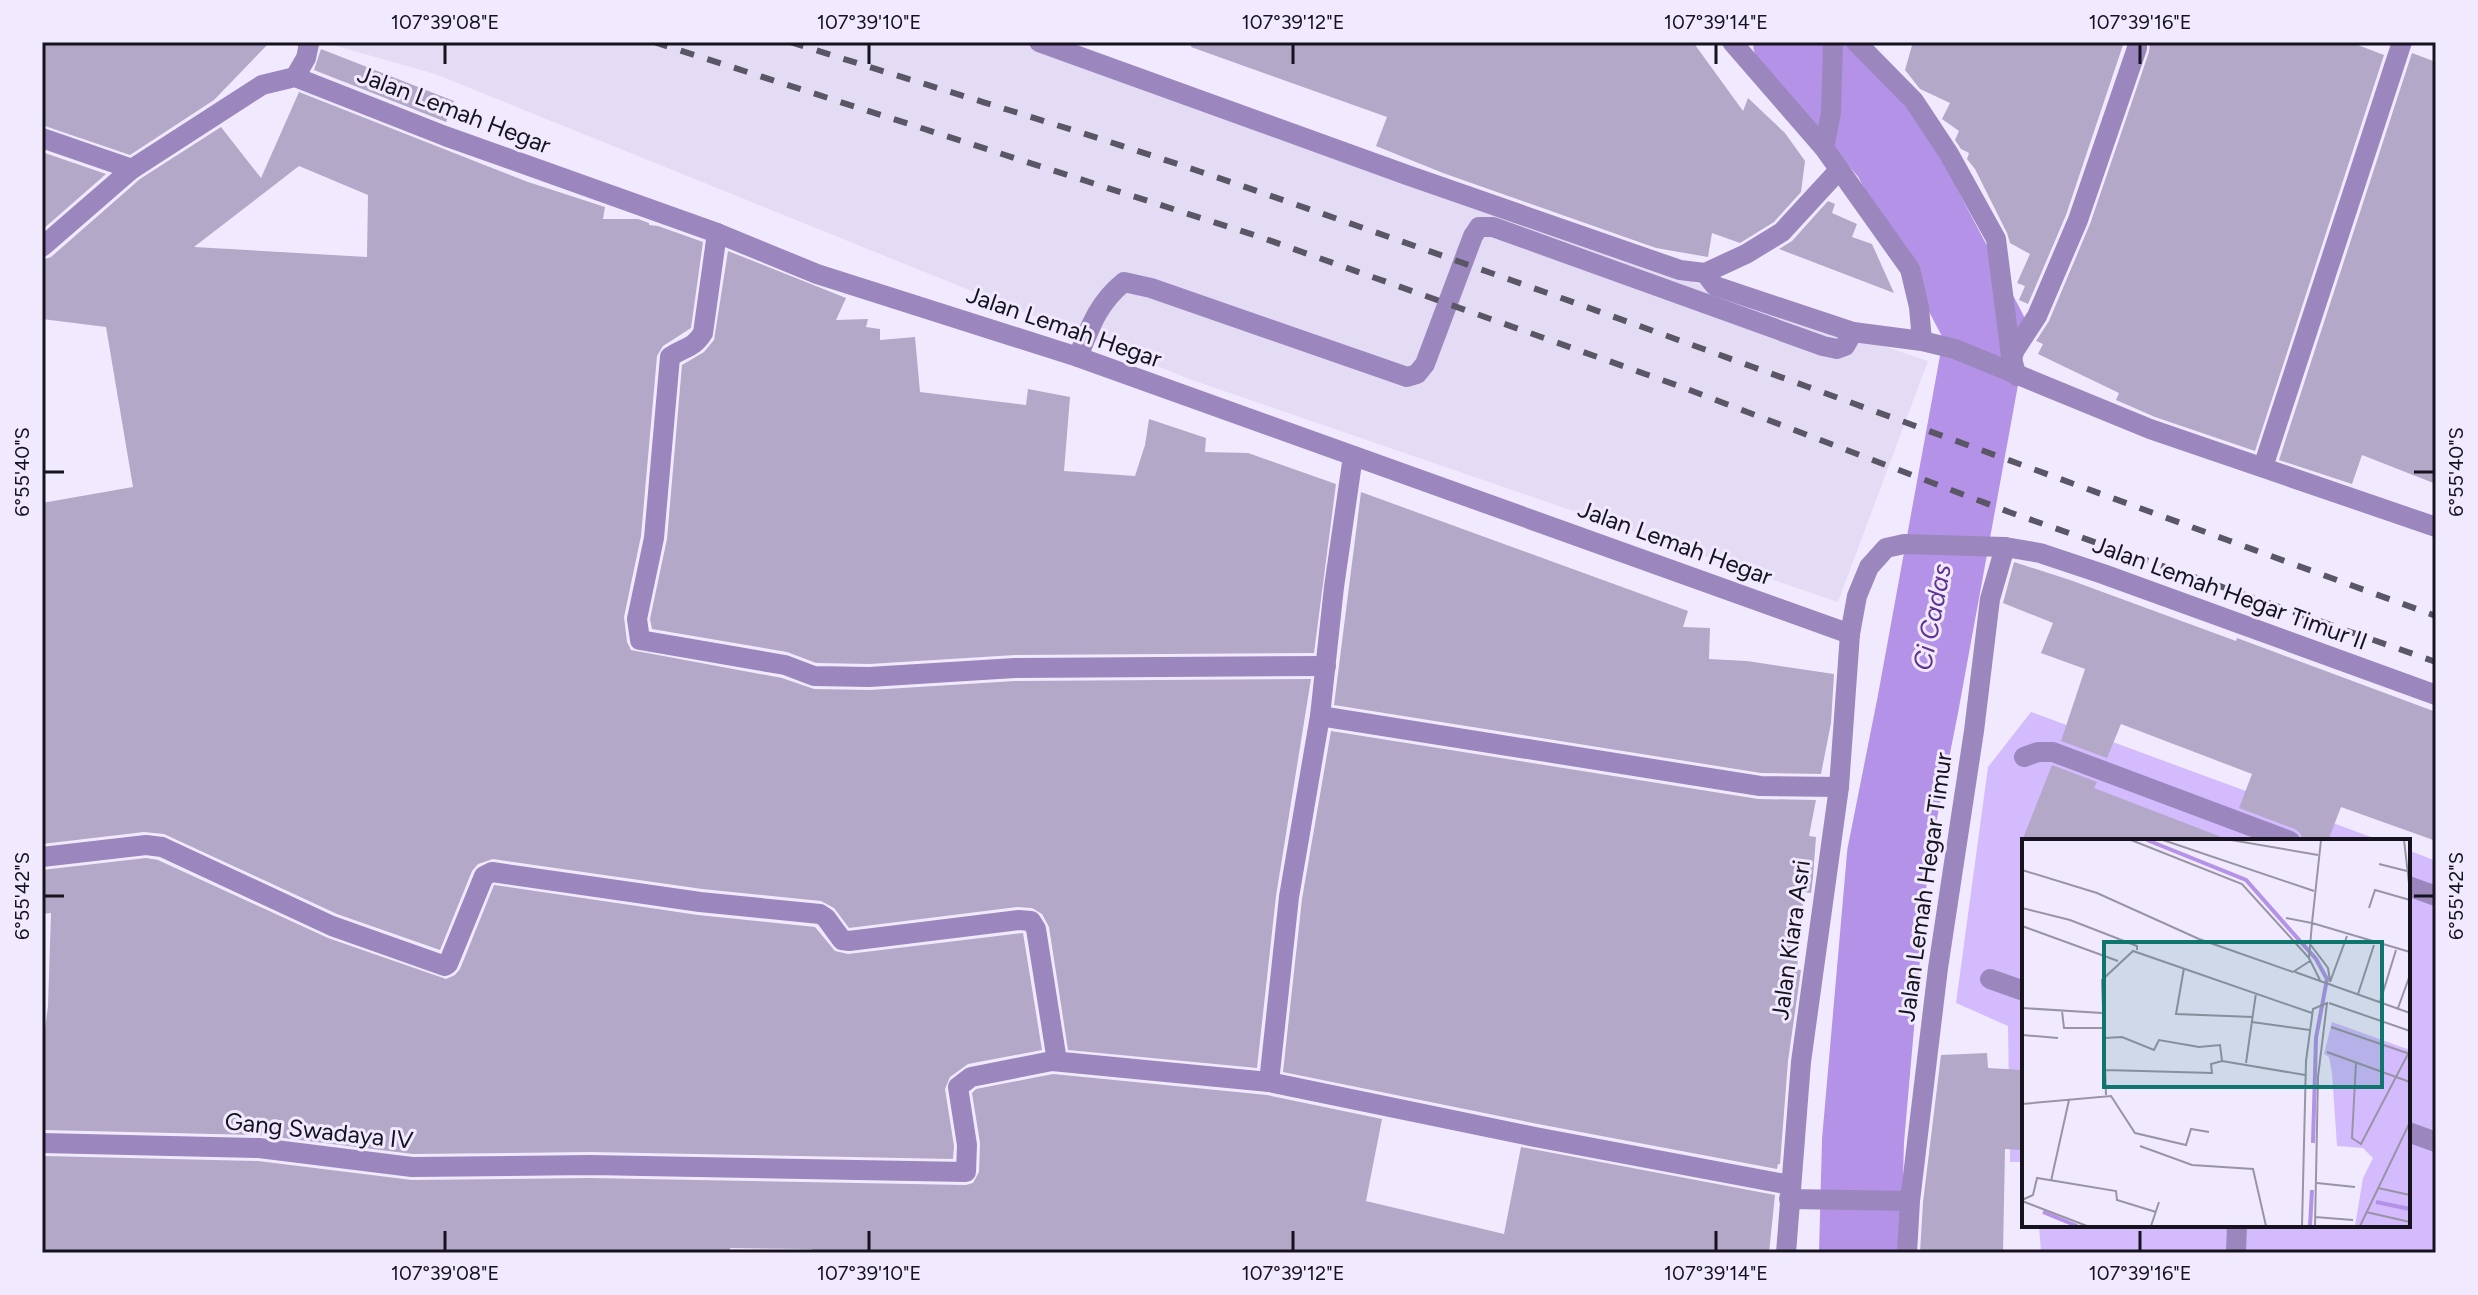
<svg xmlns="http://www.w3.org/2000/svg" width="2478" height="1295" viewBox="0 0 2478 1295" font-family="Figtree,sans-serif">
<style>
.built{fill:#e4dbf4}
.green{fill:#d4bbfe}
.lines{fill:none;stroke-linecap:round;stroke-linejoin:round}
.stream{stroke:#846cab;stroke-width:14}
.river{stroke:#b392e7;stroke-width:82}
.building{fill:#b3a8c8;fill-rule:evenodd}
.minor{stroke:#9b87be;stroke-width:20}
.rail{stroke:#5b5665;stroke-width:6;stroke-dasharray:14 14;stroke-linecap:butt}
.ticks{fill:none;stroke:#16121e;stroke-width:3}
.labels{text-anchor:middle;stroke-width:6;stroke-linejoin:round;paint-order:stroke}
.street-label{font-size:24px;fill:#16121e;stroke:#f1eaff}
.water-label{font-size:26px;font-style:italic;fill:#5f3294;stroke:#f1eaff}
.inset-river{fill:none;stroke:#b392e7;stroke-width:4}
.inset-road{fill:none;stroke:#9994a5;stroke-width:2}
.view{fill:#0f766e;fill-opacity:0.15;stroke:#0f766e;stroke-width:4}
.inset-edge{fill:none;stroke:#16121e;stroke-width:4}
.neatline{fill:none;stroke:#16121e;stroke-width:3}
.ticks-label{font-size:20px;text-anchor:middle;fill:#16121e}
</style>
<rect width="100%" height="100%" fill="#f1eaff"/>
<polygon class="built" points="322,42 1023,42 1449,200 1928,361 1838,602 1189,379 435,74"/>
<g class="green">
<polygon points="2031,712 2382,841 2024,841 2024,1162 2010,1162 2008,1026 1956,1003 1988,767"/>
<polygon points="2408,850 2436,861 2436,1253 2041,1253 2039,1225 2408,1225"/>
</g>
<g class="lines">
<polyline class="stream" points="1818,70 1821,42"/>
<polyline class="river" points="1794,42 1892,153 1986,332 1918,704 1888,855 1863,1141 1860,1253"/>
</g>
<g class="building">
<polygon points="42,42 270,42 214,100 130,155 42,125"/>
<polygon points="1192,42 1693,42 1743,111 1748,98 1785,133 1805,161 1801,192 1774,222 1740,243 1712,233 1708,257 1656,248 1443,173 1376,146 1387,117 1191,47"/>
<polygon points="1913,42 2124,42 2066,215 2028,304 2019,300 2025,286 2017,283 2030,254 2010,243 2007,233 1975,169 1967,159 1969,153 1961,149 1955,140 1959,131 1942,119 1950,103 1920,89 1905,70"/>
<polygon points="2150,42 2350,42 2384,55 2255,451 2155,417 2116,400 2119,393 2038,354 2043,344 2036,341 2049,321 2090,224 2149,52"/>
<polygon points="321,49 454,101 446,122 314,70"/>
<polygon points="2412,53 2436,62 2436,484 2362,455 2352,484 2279,460"/>
<path d="M 299,92 L 528,182 L 605,207 L 603,219 L 638,219 L 649,223 L 649,225 L 658,226 L 703,242 L 691,328 L 663,346 L 657,356 L 641,536 L 624,617 L 627,642 L 631,650 L 782,678 L 814,689 L 870,690 L 1015,681 L 1311,679 L 1276,896 L 1257,1068 L 1068,1050 L 1049,927 L 1042,914 L 1032,908 L 1017,907 L 849,928 L 834,908 L 821,901 L 702,889 L 493,859 L 478,864 L 472,871 L 440,950 L 337,914 L 164,834 L 144,832 L 42,844 L 42,503 L 133,487 L 106,327 L 42,319 L 42,260 L 51,257 L 140,179 L 221,127 L 261,178 ZM 299,166 L 368,195 L 367,257 L 194,247 Z"/>
<polygon points="42,152 106,174 42,230"/>
<polygon points="1828,201 1835,204 1832,213 1857,224 1852,237 1872,244 1894,293 1779,249 1792,241"/>
<polygon points="728,251 846,298 836,320 868,319 866,327 880,329 880,340 915,337 920,392 1026,405 1028,389 1070,397 1064,471 1135,476 1145,445 1149,419 1206,438 1205,452 1248,453 1336,484 1314,653 1015,655 869,664 816,663 787,652 652,629 650,619 667,539 682,365 704,352 714,340"/>
<polygon points="1361,492 1688,611 1683,627 1710,628 1709,659 1747,661 1834,674 1831,723 1821,774 1761,773 1334,705"/>
<polygon points="2014,562 2070,580 2236,641 2237,638 2436,712 2436,841 2341,807 2328,841 2303,841 2300,833 2295,829 2239,808 2252,774 2121,724 2107,758 2061,741 2085,669 2041,653 2053,623 2003,603"/>
<polygon points="1331,731 1758,799 1816,800 1809,836 1816,837 1813,877 1811,893 1804,892 1797,969 1801,970 1788,1061 1780,1164 1778,1164 1777,1169 1538,1124 1283,1072 1302,899"/>
<polygon points="2052,765 2097,782 2094,788 2224,838 2224,841 2022,841"/>
<polygon points="146,858 158,860 328,938 446,979 455,975 460,969 494,885 698,915 815,927 835,951 848,954 1023,933 1042,1050 968,1064 950,1077 945,1089 954,1146 953,1159 590,1152 413,1154 259,1135 44,1130 42,1053 48,1006 51,913 42,914 42,870"/>
<polygon points="1987,1053 1988,1068 2024,1070 2024,1150 2005,1149 2003,1253 1920,1252 1923,1202 1941,1055"/>
<polygon points="1053,1074 1267,1095 1382,1119 1366,1201 1504,1234 1521,1147 1775,1195 1769,1253 812,1253 812,1249 730,1248 730,1253 44,1253 44,1156 258,1161 412,1180 590,1178 966,1185 973,1183 979,1172 980,1143 972,1093 976,1089"/>
</g>
<g class="lines">
<g class="minor">
<polyline points="1039,42 1407,175 1680,270 1705,273 1746,254 1782,232 1839,170"/>
<polyline points="1732,42 1824,148 1910,269 1919,307 1922,341"/>
<polyline points="1856,42 1914,101 1949,154 1996,239 2011,356 2017,376"/>
<polyline points="295,77 306,58 309,44 307,42"/>
<polyline points="42,138 132,169"/>
<polyline points="1824,148 1831,113 1833,42"/>
<path d="M 717,233 L 703,333 C 693,349 684,347 670,357 L 654,538 L 637,619 L 640,640 L 785,665 L 814,676 L 869,677 L 1015,668 L 1326,666"/>
<polyline points="42,247 132,169 262,85 295,77 445,136 717,233 817,274 1078,357 1850,634"/>
<polyline points="1705,273 1715,286 1853,332 1922,341 1955,349 2150,429 2436,527"/>
<polyline points="2011,356 2037,316 2078,220 2137,48 2137,42"/>
<path d="M 1078,357 C 1090,327 1098,303 1124,282 L 1151,288 L 1407,377 L 1417,374 L 1425,364 L 1473,236 L 1479,227 L 1493,227 L 1823,346 L 1837,349 L 1845,346 L 1853,332"/>
<polyline points="2263,467 2402,42"/>
<polyline points="2005,547 2040,553 2103,574 2436,695"/>
<polyline points="1320,716 1760,786 1839,787"/>
<polyline points="2024,757 2038,752 2053,752 2290,841"/>
<polyline points="42,857 146,845 162,847 332,926 445,966 448,964 484,876 492,872 700,902 820,914 826,918 842,940 849,941 1019,920 1031,921 1036,929 1057,1061"/>
<polyline points="2408,886 2436,896"/>
<polyline points="1990,979 2024,991"/>
<polyline points="1269,1082 1289,897 1320,716 1334,587 1353,456"/>
<polyline points="2408,1132 2436,1142"/>
<polyline points="42,1143 259,1148 412,1167 590,1165 966,1172 967,1145 958,1087 971,1077 1052,1061 1269,1082 1535,1137 1790,1185"/>
<polyline points="1789,1199 1910,1201"/>
<polyline points="1786,1253 1801,1062 1839,787 1850,634 1857,596 1869,567 1886,548 1904,544 2005,547 1990,599 1974,731 1938,968 1910,1201 1907,1253"/>
<polyline points="2236,1253 2237,1225"/>
</g>
<g class="rail">
<polyline points="654,42 1260,237 1679,386 2009,512 2436,662"/>
<path d="M 790,42 C 932,87 1075,129 1216,177 C 1625,317 2030,469 2436,616"/>
</g>
</g>
<path class="ticks" d="M 445,44 L 445,64M 869,44 L 869,64M 1293,44 L 1293,64M 1716,44 L 1716,64M 2140,44 L 2140,64M 44,472 L 64,472M 2414,472 L 2434,472M 44,896 L 64,896M 2414,896 L 2434,896M 445,1231 L 445,1251M 869,1231 L 869,1251M 1293,1231 L 1293,1251M 1716,1231 L 1716,1251M 2140,1231 L 2140,1251"/>
<g class="labels">
<g class="street-label">
<text transform="translate(454 110) rotate(21)" y="8">Jalan Lemah Hegar</text>
<text transform="translate(1064 327) rotate(19)" y="8">Jalan Lemah Hegar</text>
<text transform="translate(1675 543) rotate(20)" y="8">Jalan Lemah Hegar</text>
<text transform="translate(2230 593) rotate(20)" y="8">Jalan Lemah Hegar Timur II</text>
<text transform="translate(1925 887) rotate(-82)" y="8">Jalan Lemah Hegar Timur</text>
<text transform="translate(1791 940) rotate(-82)" y="8">Jalan Kiara Asri</text>
<text transform="translate(319 1131) rotate(6)" y="8">Gang Swadaya IV</text>
</g>
<g class="water-label">
<text transform="translate(1932 617) rotate(-79)" y="9">Ci Cadas</text>
</g>
</g>
<g transform="translate(2022 839)">
<rect width="388" height="388" fill="#f1eaff"/>
<path d="M 310,183 L 388,211 L 388,387 L 333,387 L 341,339 L 351,319 L 341,309 L 315,307 L 310,234 L 307,218 L 302,215 Z" fill="#d4bbfe"/>
<path class="inset-river" d="M 125,1 L 224,41 L 294,120 L 305,140 L 294,199 L 291,304M 354,363 L 388,370M 21,373 L 55,387M 288,387 L 290,351"/>
<path class="inset-road" d="M 109,1 L 220,45 L 287,119 L 298,141M 141,1 L 292,52M 209,1 L 296,16M 299,1 L 290,84 L 388,113M 382,1 L 388,53M 357,25 L 385,32M 0,31 L 75,54 L 177,100 L 271,133 L 288,122M 0,69 L 48,81 L 115,107 L 115,111M 347,69 L 353,51 L 388,61M 264,79 L 290,84 L 287,119M 0,87 L 96,122M 288,105 L 306,129 L 308,142M 162,129 L 154,175 L 231,178M 273,133 L 388,174M 308,143 L 325,97M 336,155 L 352,106M 358,163 L 374,111M 307,164 L 388,192M 0,169 L 80,174M 376,169 L 388,136M 40,172 L 42,189 L 82,189M 230,183 L 288,191M 309,188 L 388,215M 0,196 L 36,199M 83,199 L 100,198 L 132,211 L 137,201 L 177,208 L 198,206 L 200,222M 305,213 L 388,243M 224,224 L 234,154M 334,224 L 330,299 L 339,305 L 386,215M 84,231 L 190,234 L 189,225 L 200,222 L 283,236M 84,256 L 80,141 L 111,112 L 290,174M 0,265 L 89,257 L 113,294 L 164,306 L 169,290 L 187,293M 118,307 L 170,326 L 231,330 L 244,387M 29,342 L 47,261M 295,344 L 333,348M 356,349 L 388,356M 0,361 L 11,356 L 15,339 L 94,352 L 95,361 L 134,373M 0,362 L 65,387M 344,373 L 388,383M 293,378 L 331,381M 129,387 L 137,363M 280,387 L 284,222 L 291,170 L 305,164 L 296,238 L 293,387M 338,387 L 388,283"/>
<path class="view" d="M 82,103 L 360,103 L 360,248 L 82,248 Z"/>
<rect width="388" height="388" class="inset-edge"/>
</g>
<rect width="2478" height="1295" fill="none" stroke="#f1eaff" stroke-width="88"/>
<rect x="44" y="44" width="2390" height="1207" class="neatline"/>
<g class="ticks-label">
<text x="445" y="29">107°39'08"E</text>
<text x="869" y="29">107°39'10"E</text>
<text x="1293" y="29">107°39'12"E</text>
<text x="1716" y="29">107°39'14"E</text>
<text x="2140" y="29">107°39'16"E</text>
<text transform="translate(22 472) rotate(-90)" y="7">6°55'40"S</text>
<text transform="translate(2456 472) rotate(-90)" y="7">6°55'40"S</text>
<text transform="translate(22 896) rotate(-90)" y="7">6°55'42"S</text>
<text transform="translate(2456 896) rotate(-90)" y="7">6°55'42"S</text>
<text x="445" y="1280">107°39'08"E</text>
<text x="869" y="1280">107°39'10"E</text>
<text x="1293" y="1280">107°39'12"E</text>
<text x="1716" y="1280">107°39'14"E</text>
<text x="2140" y="1280">107°39'16"E</text>
</g>
</svg>
